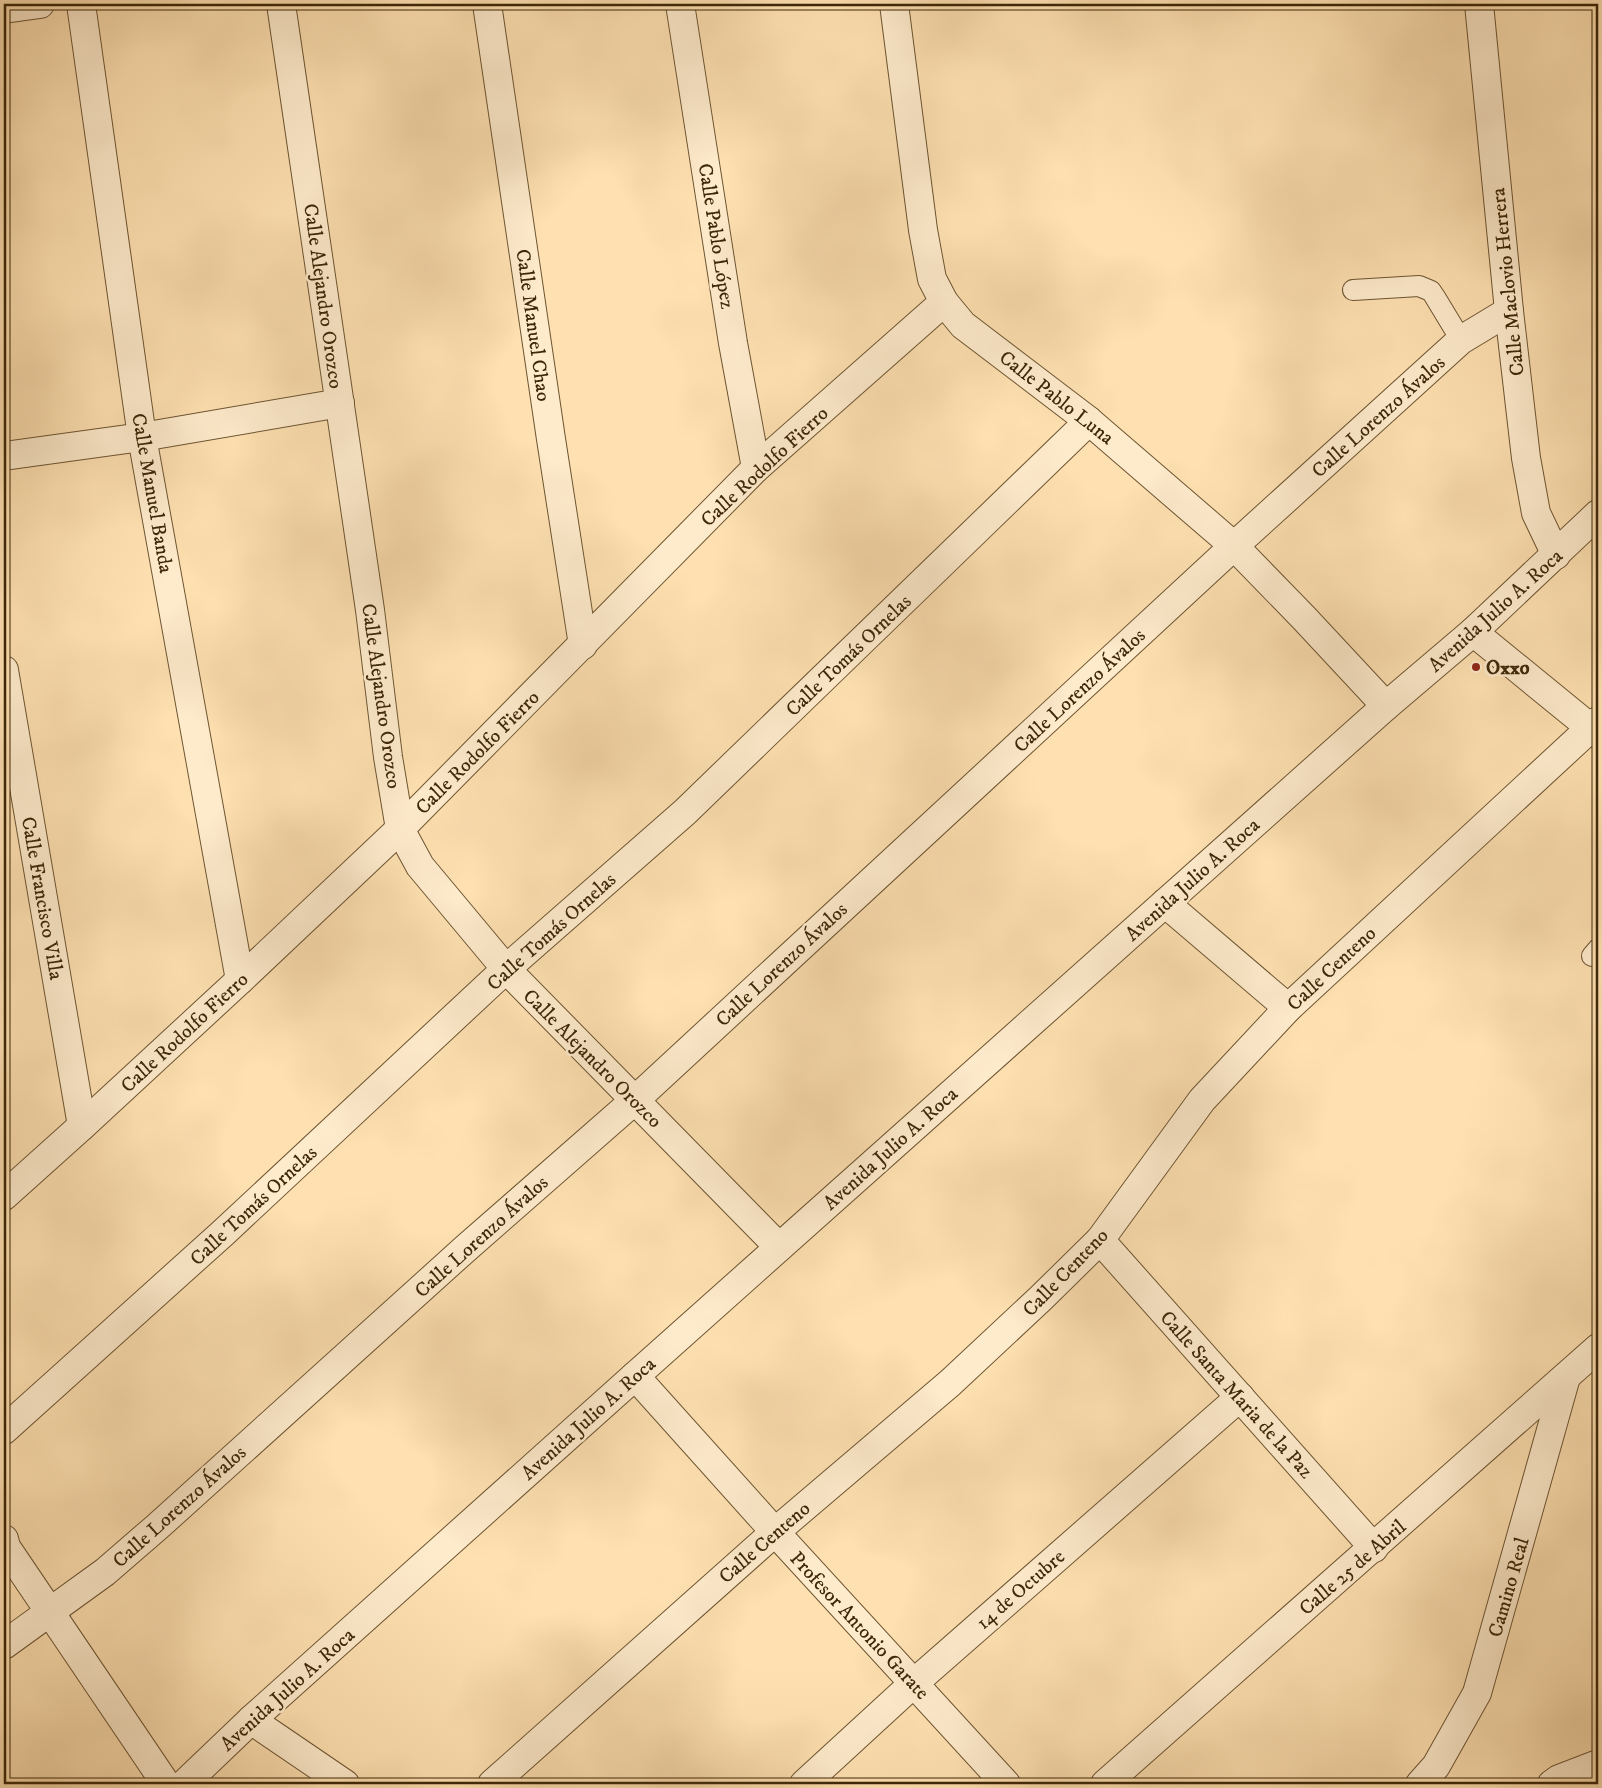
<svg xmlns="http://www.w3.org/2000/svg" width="1602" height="1788" viewBox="0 0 1602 1788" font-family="'IM FELL DW Pica',serif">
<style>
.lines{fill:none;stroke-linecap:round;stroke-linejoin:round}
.service-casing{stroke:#6d5532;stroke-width:22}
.minor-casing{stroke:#6d5532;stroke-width:30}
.tertiary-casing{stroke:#6d5532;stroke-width:30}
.service{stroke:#feebcc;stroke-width:20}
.minor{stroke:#feebcc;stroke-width:28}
.tertiary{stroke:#feebcc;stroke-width:28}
.poi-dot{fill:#8f2418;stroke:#feebcc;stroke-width:2}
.labels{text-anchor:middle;stroke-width:5;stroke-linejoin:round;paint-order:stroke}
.street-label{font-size:20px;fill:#3d2708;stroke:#feebcc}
.poi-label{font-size:20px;font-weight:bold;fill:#3d2708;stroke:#feebcc;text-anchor:start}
</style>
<rect width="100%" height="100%" fill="#fee0b1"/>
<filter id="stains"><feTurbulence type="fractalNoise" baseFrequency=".004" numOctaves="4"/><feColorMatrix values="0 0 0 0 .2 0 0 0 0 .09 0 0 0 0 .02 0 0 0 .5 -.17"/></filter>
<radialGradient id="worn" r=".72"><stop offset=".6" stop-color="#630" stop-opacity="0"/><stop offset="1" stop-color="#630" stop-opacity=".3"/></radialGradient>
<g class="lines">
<g class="service-casing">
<g id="service">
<polyline points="1353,290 1419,286 1431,291 1435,297 1461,340"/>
<polyline points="1592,956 1598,949"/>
</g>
</g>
<g class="minor-casing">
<g id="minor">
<polyline points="81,4 142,437 240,980"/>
<polyline points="281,4 370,610 388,757 400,829 420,866 506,969 779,1247"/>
<polyline points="487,4 551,439 583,645"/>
<polyline points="680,4 733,343 756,468"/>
<polyline points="894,4 923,230 932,279 944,302 963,325 1089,421 1234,546 1304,618 1386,706"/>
<polyline points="1479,4 1509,311 1526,458 1536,513 1556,555"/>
<polyline points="4,9 40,4"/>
<polyline points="4,456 142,437 340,403"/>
<polyline points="1473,632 1598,734"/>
<polyline points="4,670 82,1126"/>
<polyline points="1165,903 1288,1008"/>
<polyline points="4,1196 82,1126 240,980 400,829 756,468 944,302"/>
<polyline points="1100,1240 1374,1548"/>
<polyline points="635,1376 775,1532 1006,1784"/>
<polyline points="4,1430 223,1233 506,969 685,812 1089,421"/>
<polyline points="4,1645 105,1572 157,1527 465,1249 635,1100 1234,546 1461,340 1509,311"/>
<polyline points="251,1720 345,1784"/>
<polyline points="492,1784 775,1532 950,1383 1041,1298 1100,1240 1202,1100 1288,1008 1598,721"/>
<polyline points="804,1784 914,1683 1240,1397"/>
<polyline points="1105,1784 1598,1348"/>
<polyline points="1420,1784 1436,1766 1477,1693 1566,1377"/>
</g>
</g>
<g class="tertiary-casing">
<g id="tertiary">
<polyline points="4,1539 6,1547 166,1784"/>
<polyline points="184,1784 251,1720 635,1376 1386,706 1473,632 1598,514"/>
<polyline points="1552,1784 1559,1779 1598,1764"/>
</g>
</g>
<use href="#service" class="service"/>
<use href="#minor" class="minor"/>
<use href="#tertiary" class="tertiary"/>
</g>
<circle class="poi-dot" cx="1476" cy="667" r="5"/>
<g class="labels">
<g class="street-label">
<text transform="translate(717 236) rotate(81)" y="7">Calle Pablo López</text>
<text transform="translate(1507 282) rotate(-96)" y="7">Calle Maclovio Herrera</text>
<text transform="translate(324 296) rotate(82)" y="7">Calle Alejandro Orozco</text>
<text transform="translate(534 325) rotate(82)" y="7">Calle Manuel Chao</text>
<text transform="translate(1057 397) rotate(38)" y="7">Calle Pablo Luna</text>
<text transform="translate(1378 416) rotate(-42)" y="7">Calle Lorenzo Ávalos</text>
<text transform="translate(764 466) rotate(-43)" y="7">Calle Rodolfo Fierro</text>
<text transform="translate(153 493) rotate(80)" y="7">Calle Manuel Banda</text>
<text transform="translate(1495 610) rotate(-42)" y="7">Avenida Julio A. Roca</text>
<text transform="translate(848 655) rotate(-44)" y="7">Calle Tomás Ornelas</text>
<text transform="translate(1079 690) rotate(-43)" y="7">Calle Lorenzo Ávalos</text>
<text transform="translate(382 696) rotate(82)" y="7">Calle Alejandro Orozco</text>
<text transform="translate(477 752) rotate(-45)" y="7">Calle Rodolfo Fierro</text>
<text transform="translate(1192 879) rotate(-42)" y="7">Avenida Julio A. Roca</text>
<text transform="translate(43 898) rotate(80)" y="7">Calle Francisco Villa</text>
<text transform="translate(551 931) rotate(-42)" y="7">Calle Tomás Ornelas</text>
<text transform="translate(781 964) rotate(-43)" y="7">Calle Lorenzo Ávalos</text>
<text transform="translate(1331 968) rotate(-43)" y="7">Calle Centeno</text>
<text transform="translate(184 1032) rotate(-43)" y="7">Calle Rodolfo Fierro</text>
<text transform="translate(593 1058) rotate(45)" y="7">Calle Alejandro Orozco</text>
<text transform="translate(890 1148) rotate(-42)" y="7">Avenida Julio A. Roca</text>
<text transform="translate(253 1205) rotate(-43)" y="7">Calle Tomás Ornelas</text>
<text transform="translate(481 1236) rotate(-42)" y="7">Calle Lorenzo Ávalos</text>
<text transform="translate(1065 1272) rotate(-46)" y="7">Calle Centeno</text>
<text transform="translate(1237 1394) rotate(48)" y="7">Calle Santa Maria de la Paz</text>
<text transform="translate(588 1418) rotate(-42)" y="7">Avenida Julio A. Roca</text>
<text transform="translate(179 1506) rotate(-42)" y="7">Calle Lorenzo Ávalos</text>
<text transform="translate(764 1542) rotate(-41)" y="7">Calle Centeno</text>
<text transform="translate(1352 1567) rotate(-41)" y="7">Calle 25 de Abril</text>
<text transform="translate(1508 1587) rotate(-74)" y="7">Camino Real</text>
<text transform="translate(1020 1589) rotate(-41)" y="7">14 de Octubre</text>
<text transform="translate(860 1625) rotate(47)" y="7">Profesor Antonio Garate</text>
<text transform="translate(287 1689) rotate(-42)" y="7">Avenida Julio A. Roca</text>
</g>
<g class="poi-label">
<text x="1486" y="674">Oxxo</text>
</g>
</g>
<rect width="1602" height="1788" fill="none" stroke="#fee0b1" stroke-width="20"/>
<rect x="5" y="5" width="1592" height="1778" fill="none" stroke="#3d2708" stroke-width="2.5"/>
<rect x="10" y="10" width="1582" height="1768" fill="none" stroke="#3d2708"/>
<rect width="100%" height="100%" filter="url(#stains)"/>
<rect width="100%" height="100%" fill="url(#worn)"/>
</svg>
